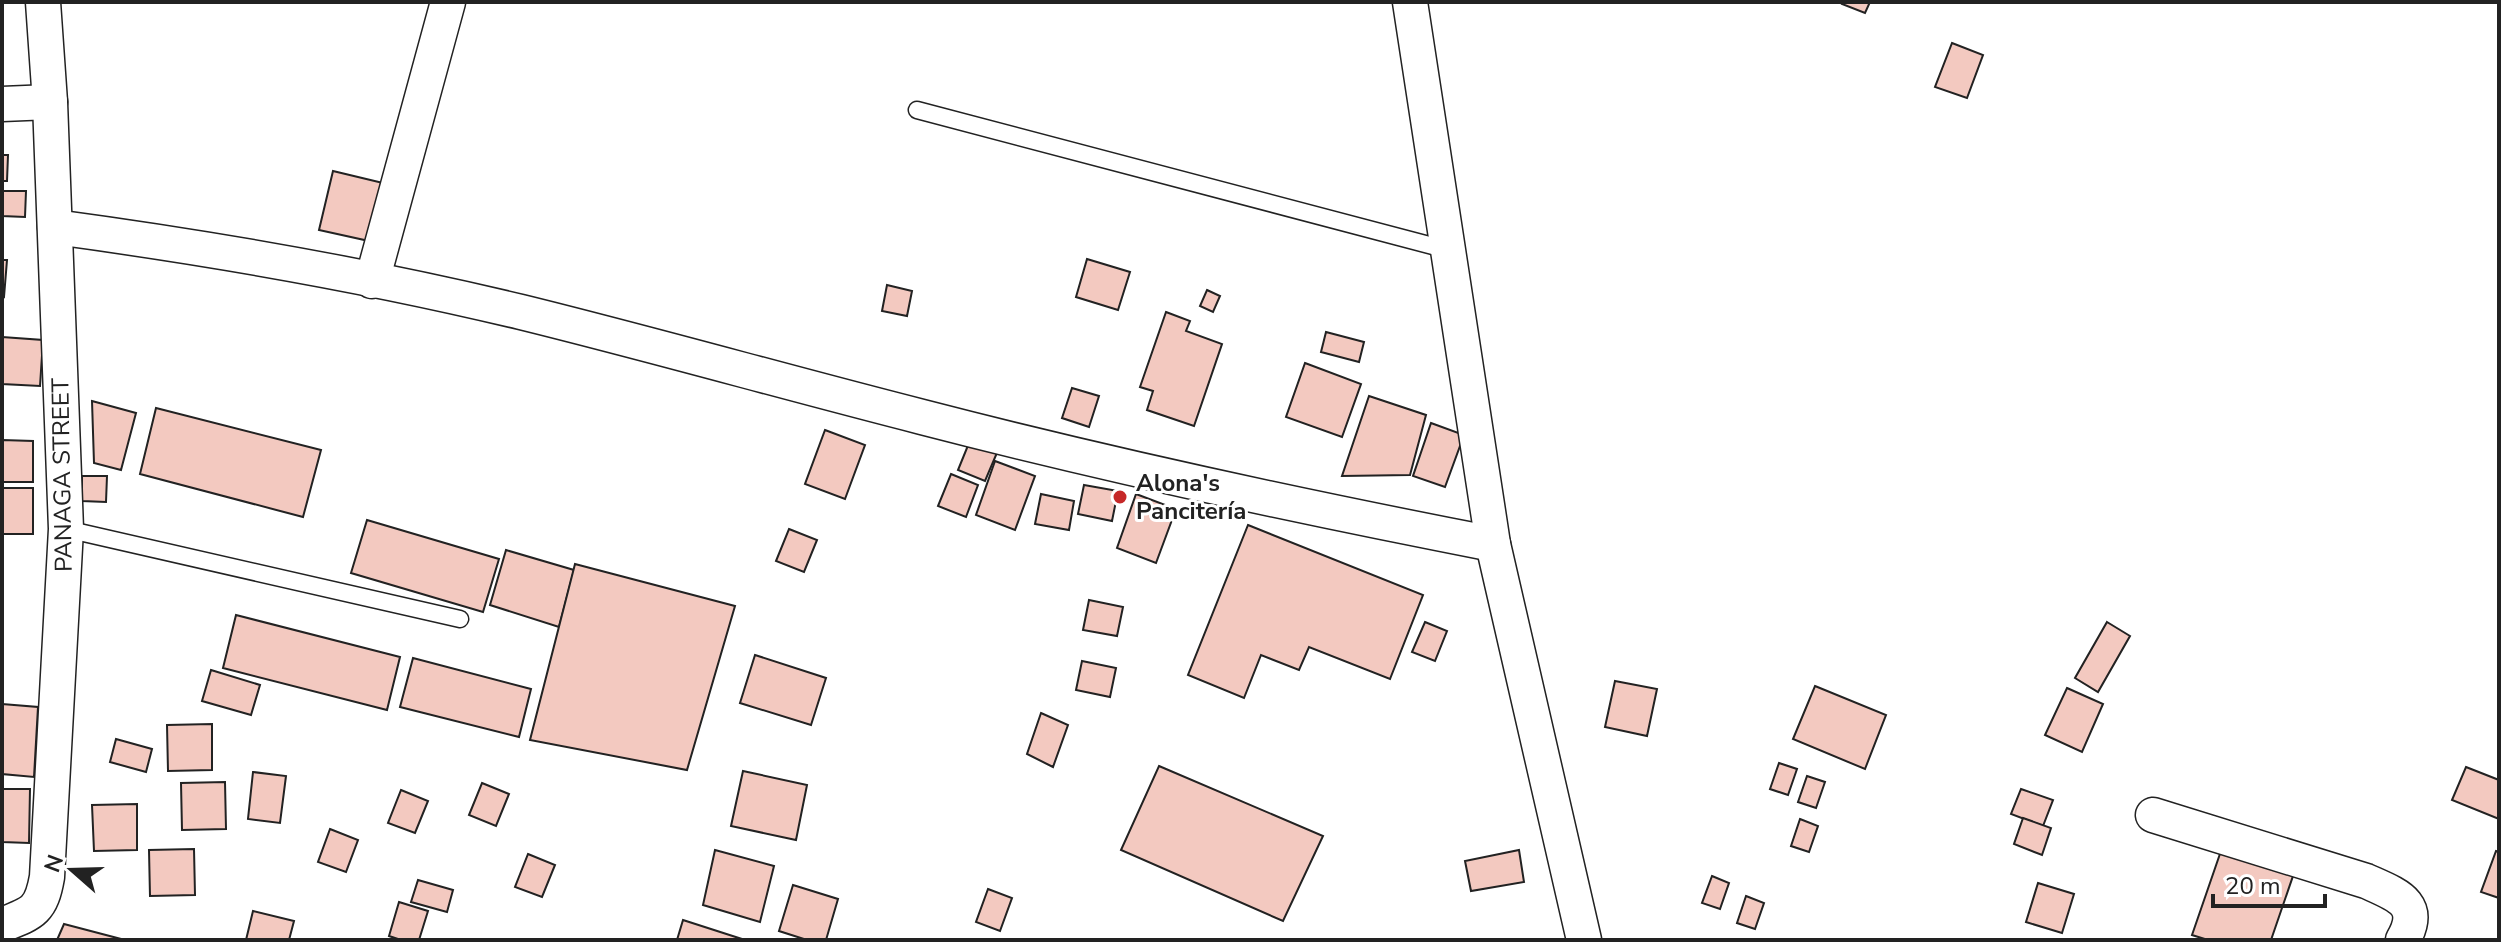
<svg xmlns="http://www.w3.org/2000/svg" width="2501" height="942" viewBox="0 0 2501 942" font-family="'Nunito Sans',sans-serif">
<style>
.building{fill:#f3c9c0;stroke:#222;stroke-width:2}
.lines{fill:none;stroke-linecap:round;stroke-linejoin:round}
.service-casing{stroke:#222;stroke-width:19}
.minor-casing{stroke:#222;stroke-width:37}
.service{stroke:#fff;stroke-width:16}
.minor{stroke:#fff;stroke-width:34}
.poi-dot{fill:#c62828;stroke:#fff;stroke-width:3}
.labels{text-anchor:middle;stroke-width:6;stroke-linejoin:round;paint-order:stroke}
.street-label{font-size:24px;fill:#222;stroke:#fff}
.poi-label{font-size:24px;font-weight:bold;fill:#222;stroke:#fff;text-anchor:start}
</style>
<rect width="100%" height="100%" fill="#fff"/>
<g class="building">
<polygon points="1843,2 1870,2 1865,13 1842,4"/>
<polygon points="1952,43 1983,55 1967,98 1935,87"/>
<polygon points="2,155 8,155 7,181 2,181"/>
<polygon points="333,171 383,183 369,241 319,230"/>
<polygon points="2,191 26,191 25,217 2,216"/>
<polygon points="1087,259 1130,272 1118,310 1076,297"/>
<polygon points="2,260 7,260 4,297 2,296"/>
<polygon points="887,285 912,291 907,316 882,311"/>
<polygon points="1207,290 1220,296 1213,312 1200,306"/>
<polygon points="1166,312 1190,321 1186,331 1222,344 1194,426 1147,410 1153,391 1140,387"/>
<polygon points="1326,332 1364,342 1359,362 1321,352"/>
<polygon points="2,337 43,340 40,386 2,384"/>
<polygon points="1305,363 1361,384 1342,437 1286,417"/>
<polygon points="1072,388 1099,396 1089,427 1062,418"/>
<polygon points="1369,396 1426,415 1410,475 1342,476"/>
<polygon points="92,401 136,413 121,470 94,463"/>
<polygon points="156,408 321,450 303,517 140,474"/>
<polygon points="1431,423 1464,435 1445,487 1413,476"/>
<polygon points="825,430 865,445 845,499 805,484"/>
<polygon points="971,438 999,448 985,481 958,470"/>
<polygon points="2,440 33,441 33,482 2,482"/>
<polygon points="995,461 1035,476 1015,530 976,515"/>
<polygon points="951,474 978,485 966,517 938,506"/>
<polygon points="82,476 107,476 106,502 82,501"/>
<polygon points="1084,485 1118,491 1112,521 1078,514"/>
<rect x="2" y="488" width="31" height="46"/>
<polygon points="1041,494 1074,501 1069,530 1035,524"/>
<polygon points="1136,494 1176,509 1156,563 1117,548"/>
<polygon points="367,520 499,559 483,612 351,573"/>
<polygon points="1248,525 1423,595 1390,679 1309,647 1299,670 1261,655 1244,698 1188,675"/>
<polygon points="789,529 817,540 804,572 776,561"/>
<polygon points="506,550 574,570 559,627 490,605"/>
<polygon points="575,564 735,606 687,770 530,740"/>
<polygon points="1089,600 1123,607 1117,636 1083,630"/>
<polygon points="236,615 400,657 387,710 223,668"/>
<polygon points="1425,622 1447,631 1435,661 1412,652"/>
<polygon points="2107,622 2130,636 2098,692 2075,678"/>
<polygon points="755,655 826,678 811,725 740,703"/>
<polygon points="413,658 531,689 519,737 400,707"/>
<polygon points="1082,661 1116,668 1110,697 1076,690"/>
<polygon points="211,670 260,685 251,715 202,701"/>
<polygon points="1615,681 1657,689 1647,736 1605,727"/>
<polygon points="1815,686 1886,715 1865,769 1793,739"/>
<polygon points="2067,688 2103,704 2082,752 2045,735"/>
<polygon points="2,704 38,707 34,777 2,774"/>
<polygon points="1041,713 1068,725 1053,767 1027,754"/>
<polygon points="212,724 212,770 168,771 167,725"/>
<polygon points="116,739 152,749 146,772 110,762"/>
<polygon points="1779,763 1797,769 1788,795 1770,789"/>
<polygon points="1159,766 1323,836 1283,921 1121,850"/>
<polygon points="2466,767 2499,780 2499,819 2452,800"/>
<polygon points="743,771 807,785 796,840 731,826"/>
<polygon points="253,772 286,776 280,823 248,819"/>
<polygon points="1807,776 1825,782 1816,808 1798,802"/>
<polygon points="225,782 226,829 182,830 181,783"/>
<polygon points="482,783 509,794 496,826 469,815"/>
<polygon points="2,789 30,789 29,843 2,842"/>
<polygon points="2021,789 2053,800 2043,826 2011,814"/>
<polygon points="401,790 428,801 415,833 388,823"/>
<polygon points="137,804 137,850 94,851 92,805"/>
<polygon points="2023,818 2051,828 2042,855 2014,844"/>
<polygon points="1800,819 1818,826 1809,852 1791,846"/>
<polygon points="330,829 358,840 346,872 318,862"/>
<polygon points="2222,848 2294,873 2271,940 2208,940 2192,935"/>
<polygon points="194,849 195,895 150,896 149,850"/>
<polygon points="715,850 774,866 760,922 703,905"/>
<polygon points="1519,850 1524,882 1471,891 1465,861"/>
<polygon points="2496,851 2499,852 2499,898 2481,892"/>
<polygon points="528,854 555,865 542,897 515,887"/>
<polygon points="1712,876 1729,883 1720,909 1702,903"/>
<polygon points="418,880 453,890 447,912 411,902"/>
<polygon points="2038,883 2074,894 2062,933 2026,922"/>
<polygon points="793,885 838,899 826,940 807,940 779,931"/>
<polygon points="988,889 1012,898 1000,931 976,922"/>
<polygon points="1746,896 1764,903 1755,929 1737,923"/>
<polygon points="399,902 428,911 419,940 401,940 389,936"/>
<polygon points="253,911 294,921 289,940 246,940"/>
<polygon points="683,920 742,939 741,940 677,940"/>
<polygon points="64,924 125,940 57,940"/>
</g>
<g class="lines">
<g class="service-casing">
<g id="service">
<polyline points="917,110 1448,250"/>
<polyline points="66,529 460,619"/>
</g>
</g>
<g class="minor-casing">
<g id="minor">
<polyline points="1410,2 1493,544 1584,940"/>
<polyline points="2,104 50,102"/>
<path d="M 55,227 C 211,248 367,275 521,312 C 655,345 788,383 922,417 C 1111,466 1302,507 1493,544"/>
<polyline points="372,281 448,2"/>
<path d="M 2153,815 L 2366,881 C 2397,895 2424,903 2403,940"/>
<path d="M 2,925 C 33,913 41,911 47,877 L 66,529 L 50,102 L 43,2"/>
</g>
</g>
<use href="#service" class="service"/>
<use href="#minor" class="minor"/>
</g>
<circle class="poi-dot" cx="1120" cy="497" r="8"/>
<g class="labels">
<g class="street-label">
<text transform="translate(62 475) rotate(-91)" y="8">PANAGA STREET</text>
</g>
<g class="poi-label">
<text x="1136" y="491">Alona's<tspan x="1136" dy="28">Pancitería</tspan></text>
</g>
</g>
<rect width="2501" height="942" fill="none" stroke="#222222" stroke-width="8"/>
<g transform="translate(72 870) rotate(290)" stroke="#ffffff" stroke-width="6" paint-order="stroke">
<path d="M0-6L14 30L0 20L-14 30Z" fill="#222222"/>
<text y="-12" font-size="22" font-weight="bold" text-anchor="middle" fill="#222222">N</text>
</g>
<path d="M2213 894v12h112v-12" fill="none" stroke="#222222" stroke-width="4"/>
<text x="2225" y="894" font-size="24" fill="#222222" stroke="#ffffff" stroke-width="6" paint-order="stroke">20 m</text>
</svg>
